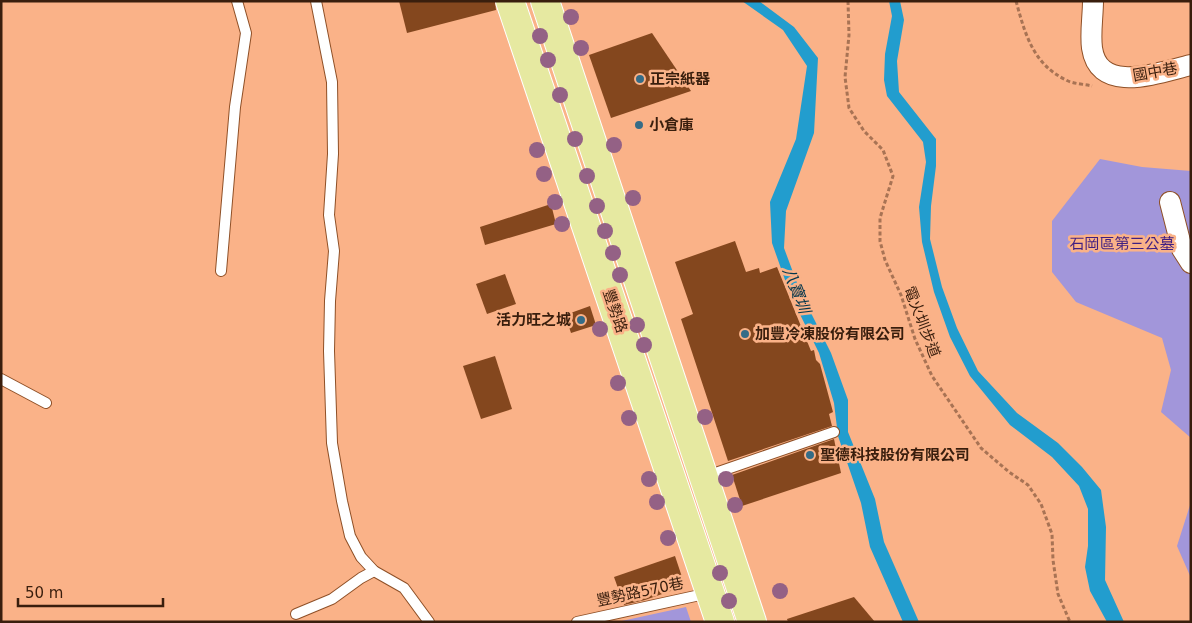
<svg xmlns="http://www.w3.org/2000/svg" width="1192" height="623" viewBox="0 0 1192 623" font-family="'DejaVu Sans','Noto Sans TC',sans-serif">
<style>
.green{fill:#a296da}
.water{fill:#229dce}
.building{fill:#84471e}
.lines{fill:none;stroke-linecap:round;stroke-linejoin:round}
.service-casing{stroke:#8f5027;stroke-width:12}
.minor-casing{stroke:#8f5027;stroke-width:22}
.primary-casing{stroke:#fff;stroke-width:30}
.path{stroke:#a87354;stroke-width:3;stroke-dasharray:4 2.5;stroke-linecap:butt}
.service{stroke:#fff;stroke-width:10}
.minor{stroke:#fff;stroke-width:20}
.primary{stroke:#e6e9a1;stroke-width:28}
.tree{fill:#946185}
.poi-dot{fill:#356c87;stroke:#fab288;stroke-width:2}
.labels{text-anchor:middle;stroke-width:5;stroke-linejoin:round;paint-order:stroke}
.street-label{font-size:15px;fill:#391e0d;stroke:#fab288}
.poi-label{font-size:15px;font-weight:bold;fill:#391e0d;stroke:#fab288;text-anchor:start}
.park-label{font-size:15px;fill:#401f82;stroke:#fab288}
.water-label{font-size:16px;font-style:italic;fill:#03364b;stroke:#fab288}
</style>
<rect width="100%" height="100%" fill="#fab288"/>
<g class="green">
<polygon points="1100,159 1142,167 1191,171 1191,438 1161,412 1171,370 1162,338 1076,302 1052,272 1052,221"/>
<polygon points="1191,502 1191,578 1177,546"/>
<polygon points="686,607 691,622 617,622"/>
</g>
<g class="water">
<polygon points="742,1 759,1 794,27 818,58 814,133 786,211 784,248 800,291 831,353 848,400 848,432 875,499 884,542 919,622 903,622 870,547 861,503 838,436 834,403 819,353 790,294 772,243 770,202 796,139 807,66 783,30"/>
<polygon points="889,1 900,1 904,20 897,61 899,92 936,139 936,166 931,206 930,239 942,287 957,328 978,371 1017,413 1058,443 1082,467 1101,490 1106,527 1105,580 1124,622 1107,622 1090,591 1085,567 1088,546 1088,509 1079,486 1052,457 1010,425 970,376 950,337 934,292 922,242 919,207 926,162 923,142 887,96 884,80 885,54 892,16"/>
</g>
<g class="building">
<polygon points="399,1 495,1 496,10 407,33"/>
<polygon points="652,33 691,91 611,118 589,55"/>
<polygon points="551,204 556,224 485,245 480,227"/>
<polygon points="735,241 746,272 759,268 760,273 777,267 811,351 814,350 816,360 820,364 833,412 829,414 832,426 728,461 681,319 693,314 675,262"/>
<polygon points="505,274 516,304 487,314 476,284"/>
<polygon points="590,306 596,325 571,333 565,315"/>
<polygon points="495,356 512,409 481,419 463,366"/>
<polygon points="834,439 841,473 742,506 732,475"/>
<polygon points="675,556 685,586 645,600 624,605 614,577"/>
<polygon points="854,597 875,622 788,622 787,619"/>
</g>
<g class="lines">
<g class="service-casing">
<g id="service">
<polyline points="316,1 332,82 333,154 329,215 334,251 330,301 329,351 332,443 342,501 350,536 361,557 374,571 404,588 429,622"/>
<polyline points="221,271 235,107 246,33 237,1"/>
<polyline points="1,379 46,403"/>
<polyline points="704,477 834,432"/>
<polyline points="296,614 332,599 361,578 374,571"/>
<polyline points="577,622 709,593"/>
</g>
</g>
<g class="minor-casing">
<g id="minor">
<path d="M 1093,1 C 1093,16 1090,33 1092,48 C 1099,96 1160,72 1191,65"/>
<polyline points="1170,202 1182,249 1191,263"/>
</g>
</g>
<g class="primary-casing">
<g id="primary">
<polyline points="510,1 720,622"/>
<polyline points="545,1 752,622"/>
</g>
</g>
<g class="path">
<polyline points="848,1 849,35 845,77 849,108 864,131 883,150 893,176 880,218 880,241 885,260 901,295 915,339 932,376 981,448 1009,472 1028,485 1041,504 1052,534 1053,560 1058,594 1070,622"/>
<path d="M 1016,1 C 1025,34 1033,64 1066,80 C 1073,84 1084,84 1092,86"/>
</g>
<use href="#service" class="service"/>
<use href="#minor" class="minor"/>
<use href="#primary" class="primary"/>
</g>
<g class="tree">
<circle cx="571" cy="17" r="8"/>
<circle cx="540" cy="36" r="8"/>
<circle cx="581" cy="48" r="8"/>
<circle cx="548" cy="60" r="8"/>
<circle cx="560" cy="95" r="8"/>
<circle cx="575" cy="139" r="8"/>
<circle cx="614" cy="145" r="8"/>
<circle cx="537" cy="150" r="8"/>
<circle cx="544" cy="174" r="8"/>
<circle cx="587" cy="176" r="8"/>
<circle cx="633" cy="198" r="8"/>
<circle cx="555" cy="202" r="8"/>
<circle cx="597" cy="206" r="8"/>
<circle cx="562" cy="224" r="8"/>
<circle cx="605" cy="231" r="8"/>
<circle cx="613" cy="253" r="8"/>
<circle cx="620" cy="275" r="8"/>
<circle cx="637" cy="325" r="8"/>
<circle cx="600" cy="329" r="8"/>
<circle cx="644" cy="345" r="8"/>
<circle cx="618" cy="383" r="8"/>
<circle cx="705" cy="417" r="8"/>
<circle cx="629" cy="418" r="8"/>
<circle cx="649" cy="479" r="8"/>
<circle cx="726" cy="479" r="8"/>
<circle cx="657" cy="502" r="8"/>
<circle cx="735" cy="505" r="8"/>
<circle cx="668" cy="538" r="8"/>
<circle cx="720" cy="573" r="8"/>
<circle cx="780" cy="591" r="8"/>
<circle cx="729" cy="601" r="8"/>
</g>
<g class="poi-dot">
<circle cx="640" cy="79" r="5"/>
<circle cx="639" cy="125" r="5"/>
<circle cx="581" cy="320" r="5"/>
<circle cx="745" cy="334" r="5"/>
<circle cx="810" cy="455" r="5"/>
</g>
<g class="labels">
<g class="street-label">
<text transform="translate(1155 72) rotate(-10)" y="5">國中巷</text>
<text transform="translate(615 311) rotate(71)" y="5">豐勢路</text>
<text transform="translate(922 322) rotate(69)" y="5">電火圳步道</text>
<text transform="translate(640 592) rotate(-12)" y="5">豐勢路570巷</text>
</g>
<g class="poi-label">
<text x="650" y="84">正宗紙器</text>
<text x="649" y="130">小倉庫</text>
<text x="571" y="325" text-anchor="end">活力旺之城</text>
<text x="755" y="339">加豐冷凍股份有限公司</text>
<text x="820" y="460">聖德科技股份有限公司</text>
</g>
<g class="park-label">
<text x="1122" y="249">石岡區第三公墓</text>
</g>
<g class="water-label">
<text transform="translate(797 290) rotate(69)" y="6">八寶圳</text>
</g>
</g>
<rect width="1192" height="623" fill="none" stroke="#391e0d" stroke-width="5"/>
<path d="M18 598v8h145v-8" fill="none" stroke="#391e0d" stroke-width="2.5"/>
<text x="25" y="598" font-size="15" fill="#391e0d" stroke="#fab288" stroke-width="4" paint-order="stroke">50 m</text>
</svg>
